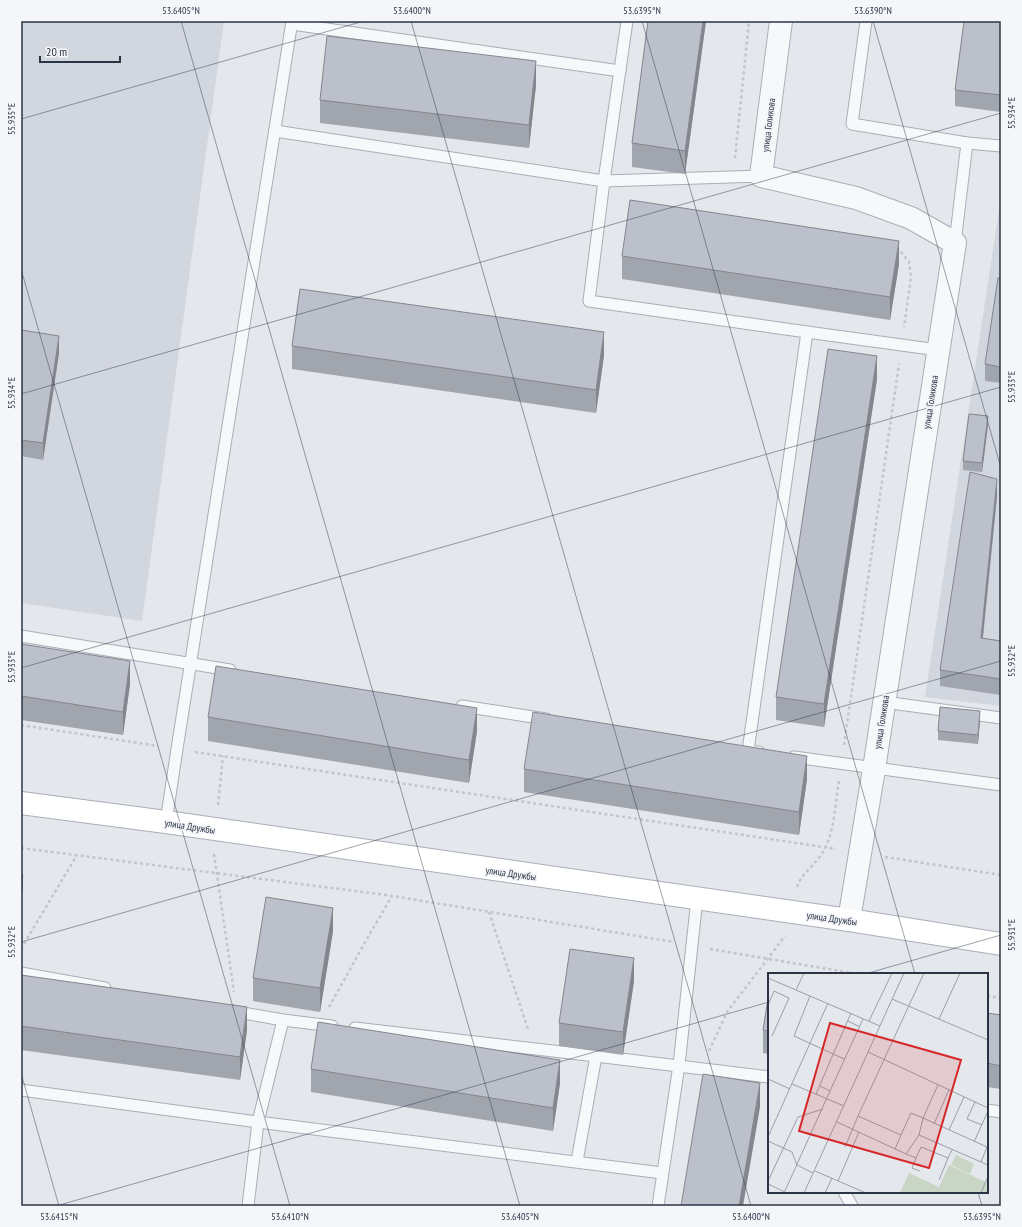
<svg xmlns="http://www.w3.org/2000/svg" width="1022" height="1227" viewBox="0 0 1022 1227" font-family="'PT Sans Narrow',sans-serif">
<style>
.built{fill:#d2d6de}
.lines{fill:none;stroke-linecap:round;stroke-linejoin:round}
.lane-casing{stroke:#a9aeb7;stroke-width:13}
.street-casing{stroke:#a9aeb7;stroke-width:24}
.secondary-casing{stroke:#a9aeb7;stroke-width:24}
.path{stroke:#c2c5cb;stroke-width:2.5;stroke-dasharray:3 3;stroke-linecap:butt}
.lane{stroke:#f7f8fa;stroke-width:11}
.street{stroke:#f7f8fa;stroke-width:22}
.secondary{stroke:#fff;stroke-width:22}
.wall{fill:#a1a5ae}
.shaded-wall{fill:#83868d}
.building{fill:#bbc0ca;stroke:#83868d}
.ticks{fill:none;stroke:#2b3445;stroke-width:1;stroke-opacity:0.45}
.labels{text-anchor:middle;stroke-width:3.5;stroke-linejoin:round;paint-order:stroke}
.street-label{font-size:10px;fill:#2b3445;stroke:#f4f6f9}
.inset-road{fill:none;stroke:#9a9fa9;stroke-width:1}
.view{fill:#d62828;fill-opacity:0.15;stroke:#d62828;stroke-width:2}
.inset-edge{fill:none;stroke:#2b3445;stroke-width:2}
.neatline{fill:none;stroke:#2b3445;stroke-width:1.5}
.ticks-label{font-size:10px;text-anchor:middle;fill:#2b3445}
</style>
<rect width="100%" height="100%" fill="#e4e7ec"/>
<g class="built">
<polygon points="21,21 224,21 142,621 21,603"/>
<polygon points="1001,197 1001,706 925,697"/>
</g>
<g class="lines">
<g class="lane-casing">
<g id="lane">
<polyline points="627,21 604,181 761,176"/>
<polyline points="866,21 852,124 967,143 955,243"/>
<polyline points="292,24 620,71"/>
<polyline points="275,131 604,181 589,301 807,332"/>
<polyline points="967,143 1001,146"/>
<polyline points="21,636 230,670"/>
<polyline points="884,702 1001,718"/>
<polyline points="462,706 546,719"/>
<polyline points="759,752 748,751 807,332 938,350"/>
<polyline points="794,757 1001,785"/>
<polyline points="166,822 177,749 292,21"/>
<polyline points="21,973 105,988"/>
<polyline points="232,1011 283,1020 332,1026"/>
<polyline points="355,1028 596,1056"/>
<polyline points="21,1090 258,1122 662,1173"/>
<polyline points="987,1110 1001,1112"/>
<polyline points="577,1161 596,1056 769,1077"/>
<polyline points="844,1192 852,1206"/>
<polyline points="248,1206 258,1122 283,1020"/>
<polyline points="658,1206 679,1065 697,899"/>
</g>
</g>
<g class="street-casing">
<polyline id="street" points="781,21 761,176 856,198 911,218 955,243 874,769 849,920"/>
</g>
<g class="secondary-casing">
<polyline id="secondary" points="21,803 166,822 849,920 1001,944"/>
</g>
<g class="path">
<polyline points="735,158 749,21"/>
<polyline points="897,247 909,262 911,277 904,327"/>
<polyline points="21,725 158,746"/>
<polyline points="844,745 899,364"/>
<polyline points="195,752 836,849"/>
<polyline points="218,805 223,756"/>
<polyline points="21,848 386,895 674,942"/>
<polyline points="214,854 234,992"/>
<polyline points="885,857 1001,875"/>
<path d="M 797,887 C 802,872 817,864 824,850 C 835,830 835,804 839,781"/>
<polyline points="489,912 528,1029"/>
<polyline points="21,949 77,855"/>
<polyline points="710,949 858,974"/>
<polyline points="987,996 1001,998"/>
<polyline points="329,1007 368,937 392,896"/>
<polyline points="709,1051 727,1012 785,936"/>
</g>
<use href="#lane" class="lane"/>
<use href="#street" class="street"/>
<use href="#secondary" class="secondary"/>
</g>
<g class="wall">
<polygon points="706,21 685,174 632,167 632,143"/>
<polygon points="1001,21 1001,112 955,106 955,90"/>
<polygon points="536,85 529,148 320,123 320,100"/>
<polygon points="622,256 899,264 890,320 622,279"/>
<polygon points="1001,278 1001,383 985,381 985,364"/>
<polygon points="21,330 59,353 43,460 21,456"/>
<polygon points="292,346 604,355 596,413 292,369"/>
<polygon points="877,379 824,727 776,720 776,697"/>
<polygon points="988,425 982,472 963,470 963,461"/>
<polygon points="997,496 983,638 1001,641 1001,695 940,686 940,670"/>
<polygon points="21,644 130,684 123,735 21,720"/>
<polygon points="208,717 477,731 469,783 208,741"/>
<polygon points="980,720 978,744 938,740 938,731"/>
<polygon points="524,769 807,779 799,835 524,792"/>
<polygon points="333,931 320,1012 253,1001 253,978"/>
<polygon points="21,975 247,1030 240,1080 21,1050"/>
<polygon points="634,981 623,1055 559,1046 559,1023"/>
<polygon points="769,992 769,1054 763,1053 763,1030"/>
<polygon points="987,1013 1001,1015 1001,1089 987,1087"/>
<polygon points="311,1069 560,1083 553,1131 311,1092"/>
</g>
<g class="shaded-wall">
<polygon points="703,21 706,21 685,174 685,151"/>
<polygon points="536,61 536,85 529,148 529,125"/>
<polygon points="899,241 899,264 890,320 890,297"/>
<polygon points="604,332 604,355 596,413 596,390"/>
<polygon points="59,336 59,353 43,460 43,443"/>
<polygon points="877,356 877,379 824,727 824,704"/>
<polygon points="988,416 988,425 982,472 982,463"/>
<polygon points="997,479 997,496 981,654 981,638"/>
<polygon points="130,661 130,684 123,735 123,712"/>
<polygon points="477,708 477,731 469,783 469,760"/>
<polygon points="980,711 980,720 978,744 978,735"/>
<polygon points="807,756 807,779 799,835 799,812"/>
<polygon points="23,875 23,889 21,896 21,883"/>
<polygon points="333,908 333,931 320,1012 320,988"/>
<polygon points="634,958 634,981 623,1055 623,1032"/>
<polygon points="247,1007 247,1030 240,1080 240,1057"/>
<polygon points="560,1060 560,1083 553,1131 553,1108"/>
<polygon points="760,1083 760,1107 743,1206 739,1206"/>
</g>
<g class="building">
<polygon points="648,21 703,21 685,151 632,143"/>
<polygon points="964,21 1001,21 1001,95 955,90"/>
<polygon points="327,36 536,61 529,125 320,100"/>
<polygon points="630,200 899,241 890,297 622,256"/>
<polygon points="998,278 1001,278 1001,367 985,364"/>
<polygon points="300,289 604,332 596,390 292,346"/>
<polygon points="21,330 59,336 43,443 21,440"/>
<polygon points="828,349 877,356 824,704 776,697"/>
<polygon points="969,414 988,416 982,463 963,461"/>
<polygon points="970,472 997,479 981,638 1001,641 1001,679 940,670"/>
<polygon points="21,644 130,661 123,712 21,696"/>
<polygon points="216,666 477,708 469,760 208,717"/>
<polygon points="940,707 980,711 978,735 938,731"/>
<polygon points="533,712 807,756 799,812 524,769"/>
<polygon points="21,875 23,875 21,883"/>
<polygon points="266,897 333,908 320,988 253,978"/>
<polygon points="570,949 634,958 623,1032 559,1023"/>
<polygon points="21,975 247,1007 240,1057 21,1026"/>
<polygon points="769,992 769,1031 763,1030"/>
<polygon points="987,1013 1001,1015 1001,1066 987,1063"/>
<polygon points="318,1022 560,1060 553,1108 311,1069"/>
<polygon points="703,1074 760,1083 739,1206 681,1206"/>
</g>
<path class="ticks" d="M 181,21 L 520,1206M 411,21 L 751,1206M 642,21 L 915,974M 873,21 L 1001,468M 21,119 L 364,21M 21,269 L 290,1206M 21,394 L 1001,113M 21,668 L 1001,387M 21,942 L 1001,661M 865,974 L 1001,935M 21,1073 L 59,1206M 978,1192 L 982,1206M 56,1206 L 769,1002"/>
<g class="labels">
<g class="street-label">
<text transform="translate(768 125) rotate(-83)" y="4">улица Голикова</text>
<text transform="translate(930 402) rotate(-81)" y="4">улица Голикова</text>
<text transform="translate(881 722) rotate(-81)" y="4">улица Голикова</text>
<text transform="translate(190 826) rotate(9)" y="4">улица Дружбы</text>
<text transform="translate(511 873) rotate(8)" y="4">улица Дружбы</text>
<text transform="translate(832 918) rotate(8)" y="4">улица Дружбы</text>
</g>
</g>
<g transform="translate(768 973)">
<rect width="220" height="220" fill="#e4e7ec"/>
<path d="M 188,182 L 206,191 L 202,201 L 183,192 ZM 181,192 L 220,210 L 220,220 L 132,220 L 141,200 L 171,214 Z" fill="#c9d6c5"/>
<path class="inset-road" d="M 0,5 L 112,53M 28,17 L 36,0M 42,23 L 26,63 L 76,86M 124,26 L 220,67M 0,32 L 6,18 L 21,25 L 4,63M 171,46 L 192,0M 80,48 L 92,54M 101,48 L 124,0M 100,79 L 220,135M 0,106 L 22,116M 24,111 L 76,133M 62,118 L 95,46M 48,121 L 83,40M 207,129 L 199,146 L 214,152M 90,143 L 156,0M 69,149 L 138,181 L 151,162 L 220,192M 166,151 L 181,117M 181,157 L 196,124M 133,162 L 143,140 L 155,145 L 170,112M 151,162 L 155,145 L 219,174 L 213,189M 0,164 L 60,30M 0,168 L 24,179 L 29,192 L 45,200M 206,169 L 220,138M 77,174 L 90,143 L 133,162 L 127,176M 138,181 L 148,185 L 153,174 L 180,185 L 184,177M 148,185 L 144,195 L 152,198M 47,198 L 98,220M 171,207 L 180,185M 0,208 L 30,144 L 55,136M 70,208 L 91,159M 0,211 L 17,219M 16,220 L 62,118 L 52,113M 36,220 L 136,0M 57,220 L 64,205M 213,220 L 220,203"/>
<path class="view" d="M 62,50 L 193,87 L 161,195 L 31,158 Z"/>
<rect width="220" height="220" class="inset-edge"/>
</g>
<rect width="1022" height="1227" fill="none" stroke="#f4f6f9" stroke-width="44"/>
<path d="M40 56v6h80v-6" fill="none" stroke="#2b3445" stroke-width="2"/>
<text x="46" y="56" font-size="12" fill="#2b3445" stroke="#f4f6f9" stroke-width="3" paint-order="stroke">20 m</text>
<rect x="22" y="22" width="978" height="1183" class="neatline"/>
<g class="ticks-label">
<text x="181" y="14">53.6405°N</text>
<text x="412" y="14">53.6400°N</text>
<text x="642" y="14">53.6395°N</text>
<text x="873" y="14">53.6390°N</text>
<text transform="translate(1011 113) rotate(-90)" y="4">55.934°E</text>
<text transform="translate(11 119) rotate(-90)" y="4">55.935°E</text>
<text transform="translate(1011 387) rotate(-90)" y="4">55.933°E</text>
<text transform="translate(11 393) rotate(-90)" y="4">55.934°E</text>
<text transform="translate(1011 661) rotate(-90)" y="4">55.932°E</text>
<text transform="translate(11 667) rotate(-90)" y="4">55.933°E</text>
<text transform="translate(1011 935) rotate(-90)" y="4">55.931°E</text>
<text transform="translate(11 942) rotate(-90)" y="4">55.932°E</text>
<text x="59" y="1220">53.6415°N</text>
<text x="290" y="1220">53.6410°N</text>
<text x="520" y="1220">53.6405°N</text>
<text x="751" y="1220">53.6400°N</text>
<text x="982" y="1220">53.6395°N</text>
</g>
</svg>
